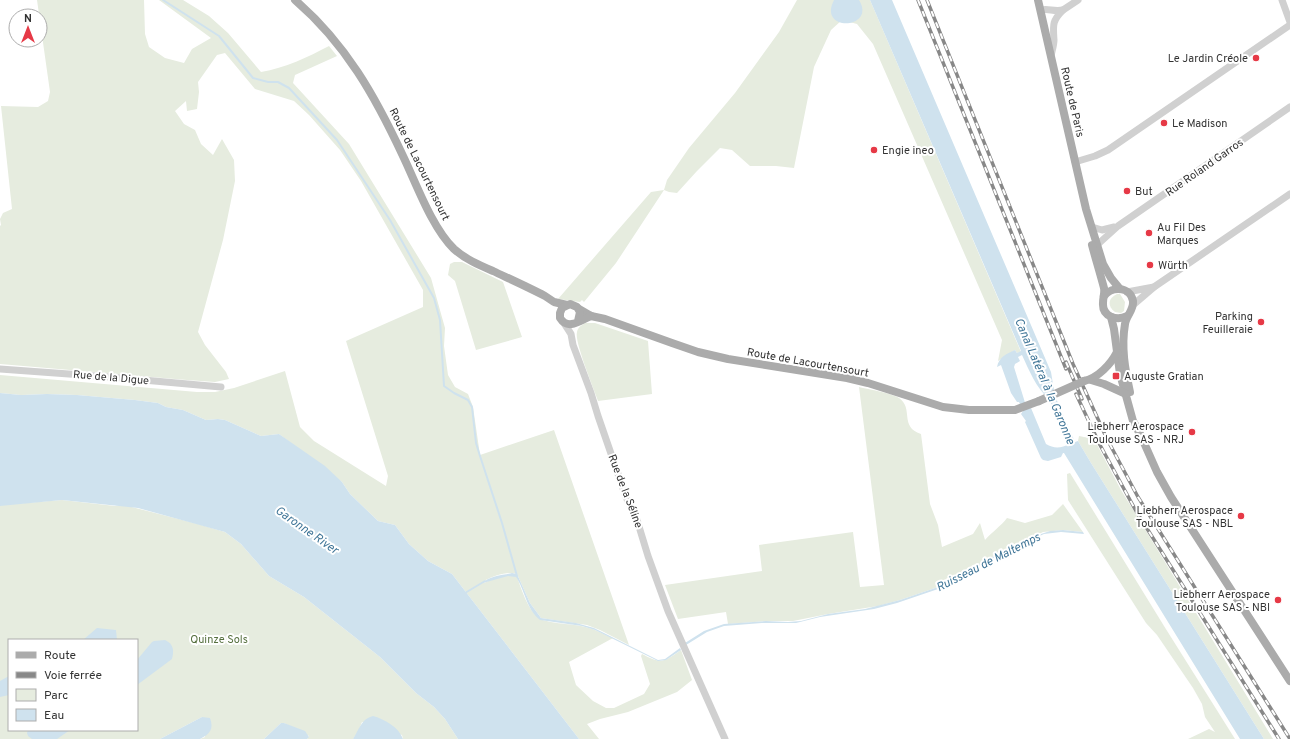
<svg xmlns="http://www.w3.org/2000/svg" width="1290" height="739" viewBox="0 0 1290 739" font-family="Overpass,sans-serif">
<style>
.green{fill:#e6ecdf;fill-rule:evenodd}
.water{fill:#cfe2ee;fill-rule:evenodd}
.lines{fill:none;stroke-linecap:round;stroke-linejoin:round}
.stream{stroke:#cfe2ee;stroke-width:2}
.minor{stroke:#d0d0d0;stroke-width:7}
.major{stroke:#ababab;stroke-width:8}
.rail-casing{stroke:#888;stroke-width:3.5}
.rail{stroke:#fff;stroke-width:2;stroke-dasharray:6;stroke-linecap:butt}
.major-bridge{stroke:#ababab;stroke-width:8}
.poi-dot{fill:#e63946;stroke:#fff;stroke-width:1.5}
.labels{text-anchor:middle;stroke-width:4;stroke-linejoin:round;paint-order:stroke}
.poi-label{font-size:11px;fill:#333;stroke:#fff;text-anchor:start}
.street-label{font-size:11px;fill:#333;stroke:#fff}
.park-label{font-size:11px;fill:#56703f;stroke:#fff}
.water-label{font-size:12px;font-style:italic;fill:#3f7597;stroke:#fff}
</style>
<rect width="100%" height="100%" fill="#fff"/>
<g class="green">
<path d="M 37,0 L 144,0 L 145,34 L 149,47 L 165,58 L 184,63 L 192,49 L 211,38 L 159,0 L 183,0 L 209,16 L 228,33 L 261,72 C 285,68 308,57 329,46 L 337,56 L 295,75 L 293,83 L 349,144 L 431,278 L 445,328 L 444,346 L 448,375 L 455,387 L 468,394 L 473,407 L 480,455 L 554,430 L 629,645 L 600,630 L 587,625 L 541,618 L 530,603 L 517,574 C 508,571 493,576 484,581 L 484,583 C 493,579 508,572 517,577 C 522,590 527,609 539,618 C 545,623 571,624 581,626 C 593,628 603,634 613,638 L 569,662 L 576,685 L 593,701 L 606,708 L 614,708 L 644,694 L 650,684 L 641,656 L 642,654 C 661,664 663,663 681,650 L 692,680 L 677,692 L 628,712 L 600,719 L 587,724 L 599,739 L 579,739 L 452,574 L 428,561 L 409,544 L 395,525 L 378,521 L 350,494 L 342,482 L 279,434 L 261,436 L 225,420 L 218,419 L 206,420 L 183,410 L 166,407 L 158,403 L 135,400 L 77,395 L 47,394 L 21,395 L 0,393 L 0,375 L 197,392 L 215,392 L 234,388 L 285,371 L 300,427 L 314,441 L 386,486 L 388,476 L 346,341 L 423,307 L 423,290 L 361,181 L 340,150 L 309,115 L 294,101 L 255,89 L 225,53 L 217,55 L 198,82 L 199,92 L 197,109 L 187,111 L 186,101 L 175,111 L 184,124 L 195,130 L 201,144 L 213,155 L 222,139 L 234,160 L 235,181 L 223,240 L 198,332 L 205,345 L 226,372 L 229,379 L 215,382 L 187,380 L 0,364 L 0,226 L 1,225 L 0,219 L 3,213 L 12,209 L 1,106 L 38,107 L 48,101 L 50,92 Z"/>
<polygon points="797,0 870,0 1021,352 1017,353 1015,350 998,361 1002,340 873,44 857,24 842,20 831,30 814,67 794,168 776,166 750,166 732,150 720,148 697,171 677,193 669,192 664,190 616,263 584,302 582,300 580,302 558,299 651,192 664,190 667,180 689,148 735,93 779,32"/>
<polygon points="454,262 462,262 503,282 522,337 476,350 455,281 448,275 450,264"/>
<path d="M 1117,294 L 1120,294 L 1125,302 L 1124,311 L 1121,313 L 1115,312 C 1107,306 1108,298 1117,294 Z"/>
<path d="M 585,323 L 595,323 L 648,341 L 652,394 L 598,401 C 594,389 574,341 577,332 C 578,327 581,326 585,323 Z"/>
<path d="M 859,387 C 868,389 894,394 899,398 C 914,408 899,427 921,434 L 930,504 L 938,525 L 942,547 L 973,534 L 980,523 L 985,540 C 992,532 1001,526 1007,518 L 1025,523 L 1052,515 L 1063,504 L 1083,532 L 1063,530 L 1043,532 L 1000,553 L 953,578 L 941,586 L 900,600 L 878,606 L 828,614 L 793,621 L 766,621 L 728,624 L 726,612 L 678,619 L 665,585 L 762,571 L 759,545 L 853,532 L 860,587 L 884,585 Z"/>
<polygon points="1079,436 1094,439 1121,490 1273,739 1264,739 1091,463 1078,441"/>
<polygon points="1070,473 1164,626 1235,739 1188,739 1209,729 1215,732 1205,717 1202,704 1193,688 1157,635 1146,623 1068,500 1067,474"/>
<path d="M 62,500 L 115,506 L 124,505 L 198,524 L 225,532 L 241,544 L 269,576 L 304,597 L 380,657 L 416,693 L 434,707 L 445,719 L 458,739 L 403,739 L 402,735 L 362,722 L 358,732 L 353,739 L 307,739 L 309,736 L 284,723 L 281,723 L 264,739 L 200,739 L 205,737 L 202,717 L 160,739 L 0,739 L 0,505 ZM 9,640 L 137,640 L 137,730 L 9,730 Z"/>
</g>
<g class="water">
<path d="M 834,0 L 859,0 C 877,29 817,33 834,0 Z"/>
<path d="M 870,0 L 892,0 L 1051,372 L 1055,396 L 1075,442 L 1078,441 L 1091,463 L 1264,739 L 1240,739 L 1064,453 L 1063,453 L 1061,457 L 1048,461 L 1043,460 L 1041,458 L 1025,422 L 1026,421 L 1021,414 L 1023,411 L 1019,402 L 1017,402 L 1011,393 L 1001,365 L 997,367 C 999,357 1006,354 1015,350 L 1017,353 L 1021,351 ZM 1022,355 C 1029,370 1036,388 1049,399 L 1069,444 C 1062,448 1054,449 1046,444 L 1031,408 L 1027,409 L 1014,367 L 1015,364 L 1020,361 L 1018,357 Z"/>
<polygon points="0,393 21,395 47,394 77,395 135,400 158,403 166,407 183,410 206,420 218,419 225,420 261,436 279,434 325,466 342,482 350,494 378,521 395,525 409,544 428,561 452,574 579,739 458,739 445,719 434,707 416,693 380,657 304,597 269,576 241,544 225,532 138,508 62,500 0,506"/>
<polygon points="1063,530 1083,532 1084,534 1061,532 1044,534 1003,553 955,579 941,588 897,603 874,609 820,617 796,623 762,623 724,626 707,632 686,645 685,643 704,631 724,624 766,621 788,622 801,621 828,614 865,609 900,600 941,586 958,575 1000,553 1032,537 1050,531"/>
<path d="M 512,573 L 517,574 L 530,603 L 541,618 L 576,623 L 594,628 L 658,660 L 665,659 L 680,648 L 681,650 L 666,660 L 658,661 L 595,630 L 582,626 L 540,620 C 526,609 525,590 516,577 L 508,576 L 483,583 C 488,576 503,575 512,573 Z"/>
<polygon points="97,628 116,630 117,640 83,640"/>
<path d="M 165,640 C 174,644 174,651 172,659 L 137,685 L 137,660 L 152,642 L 154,641 Z"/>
<polygon points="9,676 9,695 0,697 0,681"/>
<path d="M 373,716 C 384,719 399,727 403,739 L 353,739 C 359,730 361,719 373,716 Z"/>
<path d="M 202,717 L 210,718 C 214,729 210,734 200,739 L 160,739 Z"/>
<polygon points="281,723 284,723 305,731 309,737 307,739 264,739"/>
<polygon points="28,730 70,730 57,739 32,739 28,736 27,733"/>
</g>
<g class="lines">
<g class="stream">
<polyline points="163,0 219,36 253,78 268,82 278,82 289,88 337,140 390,220 434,298 440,320 444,386 454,393 468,400 472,407 476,443 480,456 502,523 517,576"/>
<polyline points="465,593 485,581"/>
</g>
<g class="minor">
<polyline points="1282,0 1290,22"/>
<path d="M 1041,10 C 1049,8 1053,12 1063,10 C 1052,21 1053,25 1054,40 C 1054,45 1052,51 1051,56"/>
<polyline points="1063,10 1078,0"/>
<polyline points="1075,162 1095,156 1108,150 1290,25"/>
<polyline points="1092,227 1102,230 1114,227"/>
<polyline points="1097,245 1118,226 1290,107"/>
<polyline points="1154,287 1290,194"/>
<polyline points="1127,292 1154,287 1133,305"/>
<polyline points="564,323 571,334 573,345 591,393 598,416 626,497 637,520 648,556 668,611 725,739"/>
<polyline points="0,369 110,377 221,387"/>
</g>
<g class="major">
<path d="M 295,0 C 346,44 375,96 403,156 C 416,183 432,228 454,249 C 465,259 479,265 493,271 C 510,279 528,287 545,296 L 554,302 L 567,305"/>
<polyline points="1038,0 1086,209 1103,264 1111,278 1120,289"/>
<path d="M 1092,245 C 1096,260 1100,273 1104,288 C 1105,293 1103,297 1103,303 C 1102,317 1117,321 1127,316"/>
<path d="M 1104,296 C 1112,286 1130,286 1133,301 C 1134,310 1126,316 1125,324 C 1121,348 1125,369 1130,392"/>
<polyline points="579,309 591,316 605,319 672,343 698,352 728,359 847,378 868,383 943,407 969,410 1015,410 1039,401"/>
<polyline points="1111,317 1114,329 1120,374 1133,421 1141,436 1157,472 1171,497 1290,681"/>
<path d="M 578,321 L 580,312 L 577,307 L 570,304 L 562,308 L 560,313 L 560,318 C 568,331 581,320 591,316"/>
<polyline points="1091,380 1104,384 1126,394"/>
<path d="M 1084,381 C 1098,378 1111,364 1117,352"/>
</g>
<g class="rail-casing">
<g id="rail">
<polyline points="918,0 1066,369"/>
<polyline points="927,0 1073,364 1107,439 1138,497 1290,739"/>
<polyline points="1066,362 1082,399"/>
<polyline points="1076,394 1100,445 1136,511 1279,739"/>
</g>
</g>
<use href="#rail" class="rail"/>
<polyline class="major-bridge" points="1039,401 1084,381"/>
</g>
<g class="poi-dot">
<circle cx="1256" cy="58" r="4"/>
<circle cx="1164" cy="123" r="4"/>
<circle cx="874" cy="150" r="4"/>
<circle cx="1127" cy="191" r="4"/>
<circle cx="1149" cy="233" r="4"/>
<circle cx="1150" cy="265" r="4"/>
<circle cx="1261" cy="322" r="4"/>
<rect x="1112" y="372" width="8" height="8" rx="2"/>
<circle cx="1192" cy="432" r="4"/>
<circle cx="1241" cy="516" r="4"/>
<circle cx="1278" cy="600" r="4"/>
</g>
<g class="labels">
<g class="poi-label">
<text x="1248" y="62" text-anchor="end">Le Jardin Créole</text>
<text x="1172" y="127">Le Madison</text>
<text x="882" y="154">Engie ineo</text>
<text x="1135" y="195">But</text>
<text x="1157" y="231">Au Fil Des<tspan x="1157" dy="13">Marques</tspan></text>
<text x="1158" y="269">Würth</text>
<text x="1253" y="320" text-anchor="end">Parking<tspan x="1253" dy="13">Feuilleraie</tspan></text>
<text x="1124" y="380">Auguste Gratian</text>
<text x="1184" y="430" text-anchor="end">Liebherr Aerospace<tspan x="1184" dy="13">Toulouse SAS - NRJ</tspan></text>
<text x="1233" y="514" text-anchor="end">Liebherr Aerospace<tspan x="1233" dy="13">Toulouse SAS - NBL</tspan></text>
<text x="1270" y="598" text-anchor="end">Liebherr Aerospace<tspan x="1270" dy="13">Toulouse SAS - NBI</tspan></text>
</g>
<g class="street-label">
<text transform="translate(1073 102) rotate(77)" y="4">Route de Paris</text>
<text transform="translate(420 164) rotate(64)" y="4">Route de Lacourtensourt</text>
<text transform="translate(1204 167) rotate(-35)" y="4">Rue Roland Garros</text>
<text transform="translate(808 362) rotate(10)" y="4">Route de Lacourtensourt</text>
<text transform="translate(111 377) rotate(5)" y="4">Rue de la Digue</text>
<text transform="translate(626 491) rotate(69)" y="4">Rue de la Séline</text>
</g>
<g class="park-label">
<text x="219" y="643">Quinze Sols</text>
</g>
<g class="water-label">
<text transform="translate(1045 381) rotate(67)" y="4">Canal Latéral à la Garonne</text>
<text transform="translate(307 530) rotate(35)" y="4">Garonne River</text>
<text transform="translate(988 562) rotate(-27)" y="4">Ruisseau de Maltemps</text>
</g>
</g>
<rect x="8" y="639" width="130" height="92" fill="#ffffff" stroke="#adadad"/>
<rect x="16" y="652" width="20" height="6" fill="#ababab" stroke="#adadad"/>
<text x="44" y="659" font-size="12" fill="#333333">Route</text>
<rect x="16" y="672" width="20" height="6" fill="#888888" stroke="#adadad"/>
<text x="44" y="679" font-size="12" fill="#333333">Voie ferrée</text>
<rect x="16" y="689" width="20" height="12" fill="#e6ecdf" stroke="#adadad"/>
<text x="44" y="699" font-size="12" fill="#333333">Parc</text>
<rect x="16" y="709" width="20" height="12" fill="#cfe2ee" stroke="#adadad"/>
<text x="44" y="719" font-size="12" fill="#333333">Eau</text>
<g transform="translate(28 28)"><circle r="19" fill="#ffffff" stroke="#adadad"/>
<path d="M0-3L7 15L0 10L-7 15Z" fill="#e63946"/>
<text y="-6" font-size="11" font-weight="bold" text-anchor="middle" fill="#333333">N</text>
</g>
</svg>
